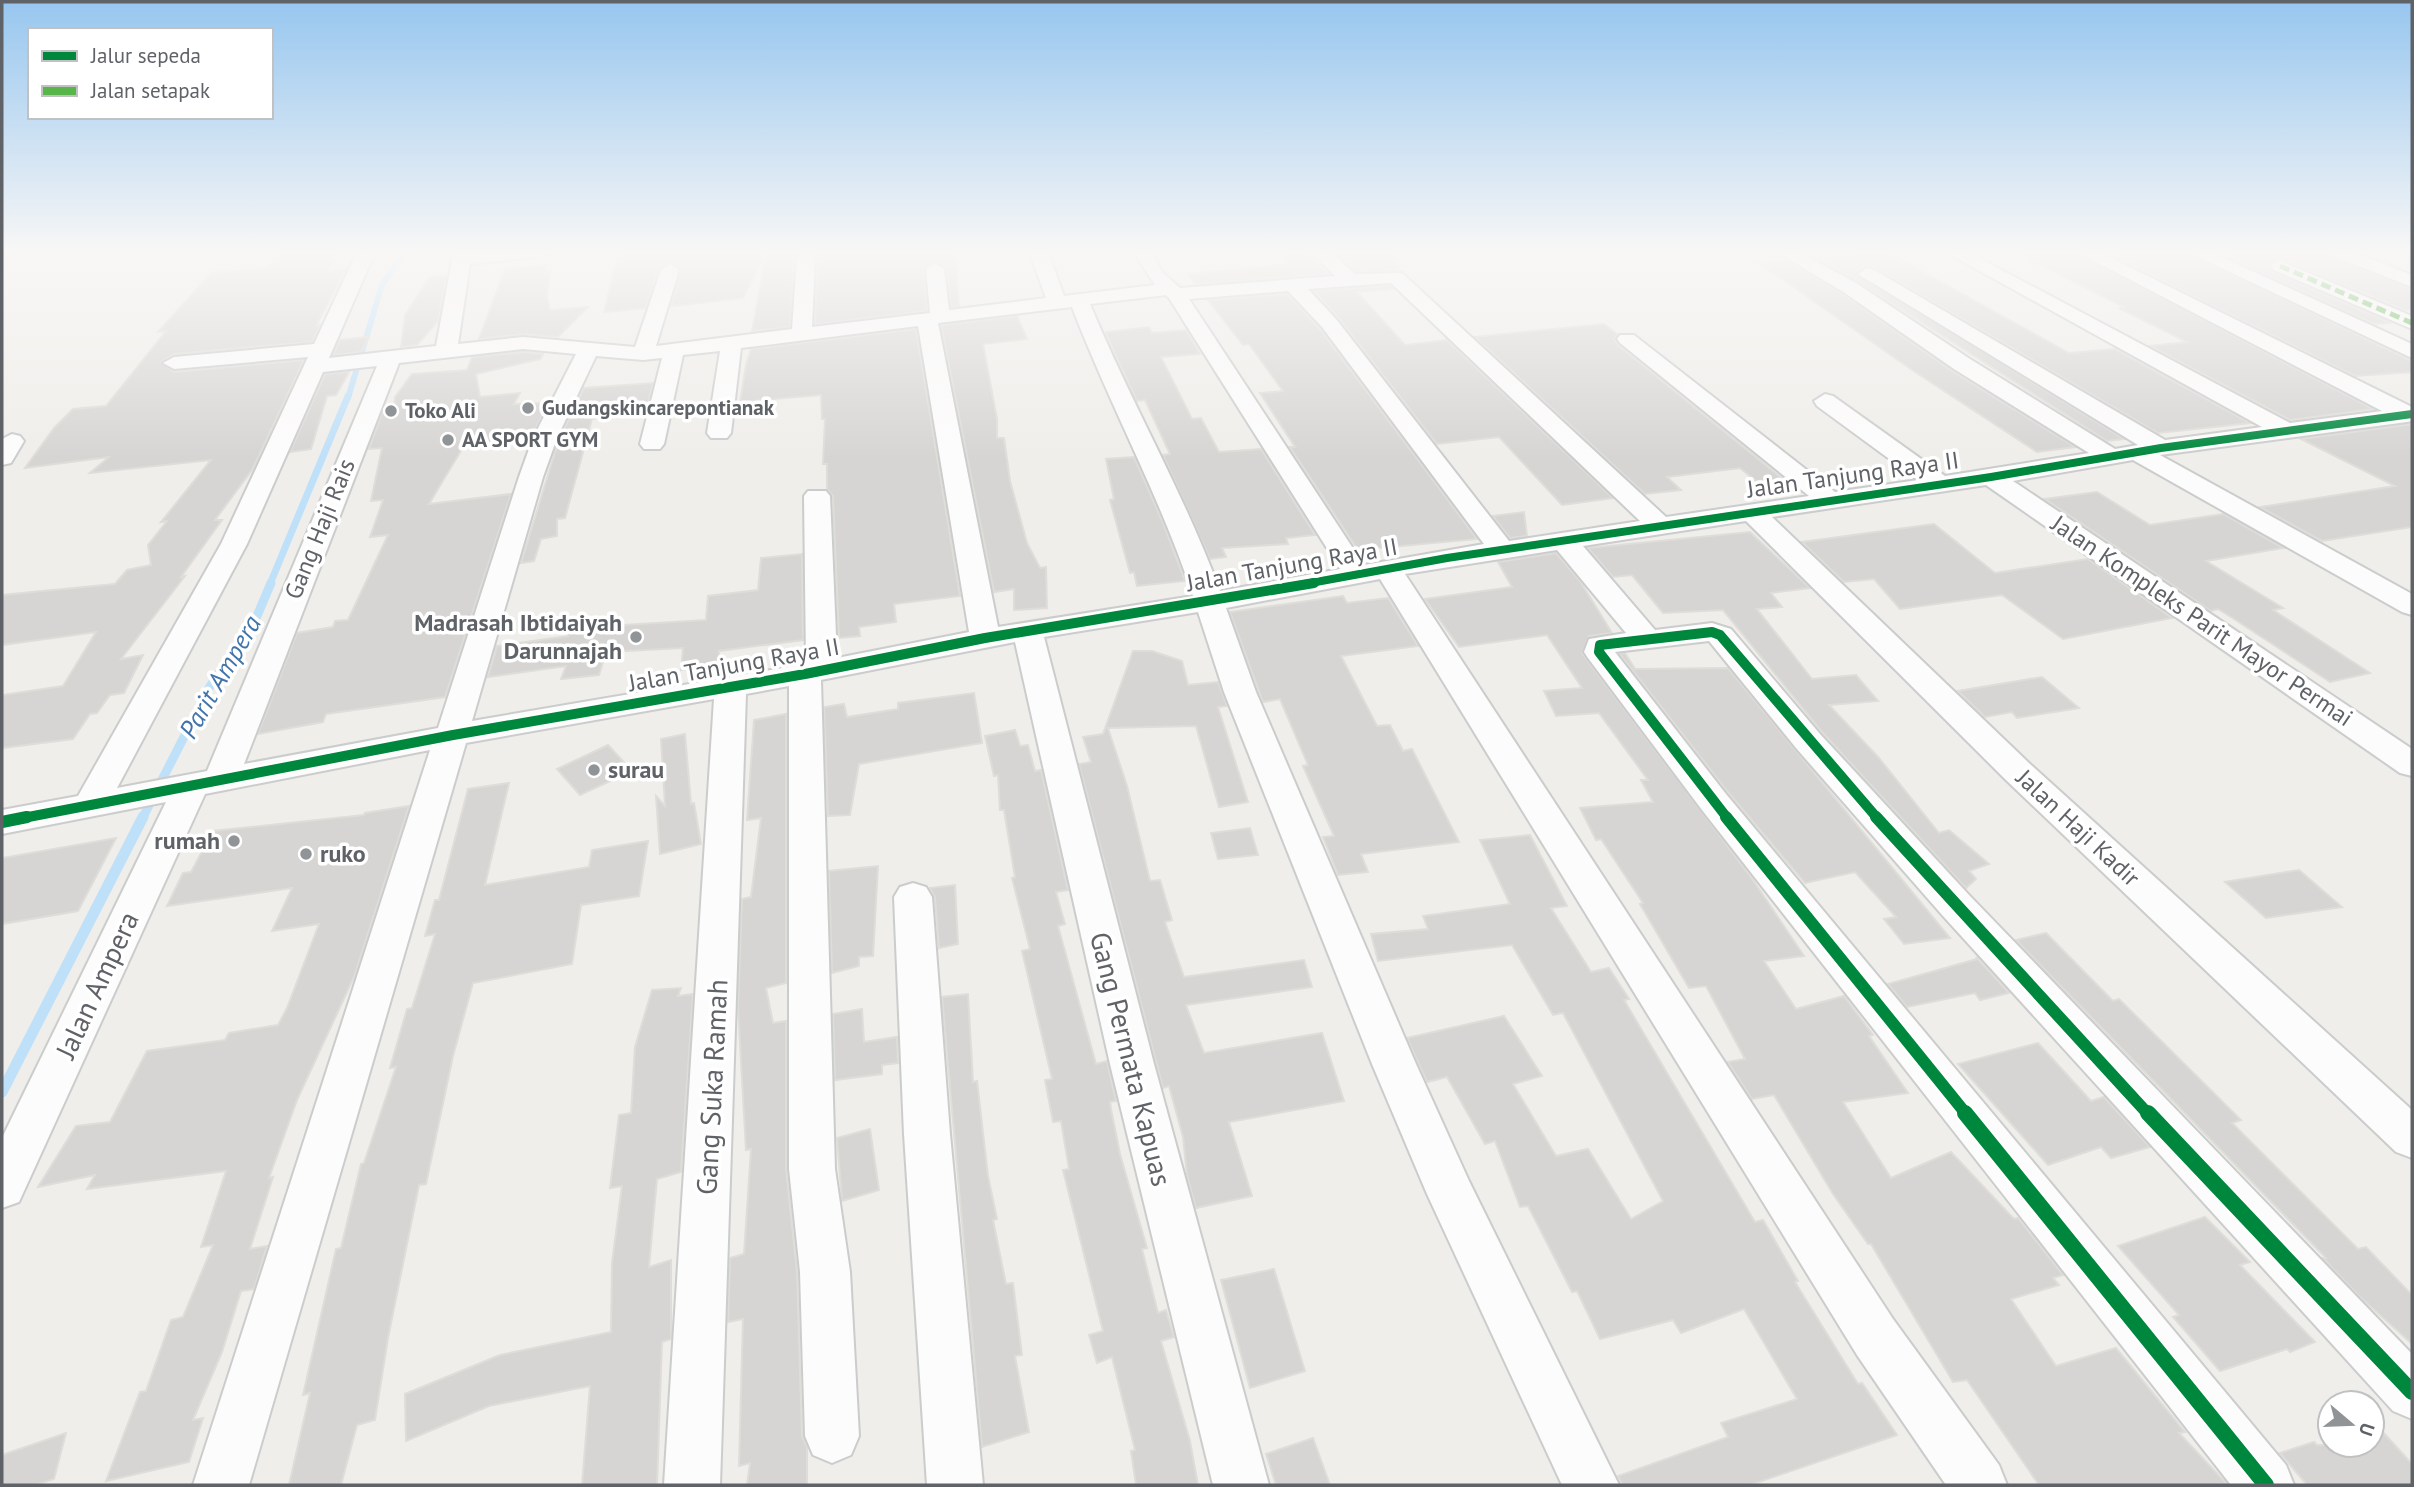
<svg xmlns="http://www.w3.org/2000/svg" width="2414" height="1487" viewBox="0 0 2414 1487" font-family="'PT Sans',sans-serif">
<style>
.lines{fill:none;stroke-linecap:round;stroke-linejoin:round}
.stream-far3{stroke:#bfe0f9;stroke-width:6}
.stream-far2{stroke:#bfe0f9;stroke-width:7}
.stream-far1{stroke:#bfe0f9;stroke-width:9}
.stream{stroke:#bfe0f9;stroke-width:11}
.building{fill:#d6d5d3;stroke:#deddd9;stroke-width:2}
.minor-casing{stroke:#cbcccc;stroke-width:4}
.minor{fill:#fdfcfc;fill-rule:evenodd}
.quiet{stroke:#58b549;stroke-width:5;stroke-dasharray:10 5;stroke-linecap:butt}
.cycleway-far3-casing{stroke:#fff;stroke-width:11}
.cycleway-far2-casing{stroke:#fff;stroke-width:14}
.cycleway-far1-casing{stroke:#fff;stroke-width:17}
.cycleway-casing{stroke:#fff;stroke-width:20}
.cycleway-far3{stroke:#00873e;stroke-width:8}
.cycleway-far2{stroke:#00873e;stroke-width:10}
.cycleway-far1{stroke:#00873e;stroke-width:12}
.cycleway{stroke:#00873e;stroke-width:16}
.poi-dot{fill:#919496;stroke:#fff;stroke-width:2.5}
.labels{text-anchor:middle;stroke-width:7;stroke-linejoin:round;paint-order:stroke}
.far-poi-label{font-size:21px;font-weight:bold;fill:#5f6368;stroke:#fff;text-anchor:start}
.street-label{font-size:24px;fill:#5f6368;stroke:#fff}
.poi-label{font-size:24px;font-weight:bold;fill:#5f6368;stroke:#fff;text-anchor:end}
.water-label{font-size:26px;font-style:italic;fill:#4174aa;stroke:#fff}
.near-street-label{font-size:28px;fill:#5f6368;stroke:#fff}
</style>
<rect width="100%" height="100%" fill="#efeeea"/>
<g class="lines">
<g class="stream-far3">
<polyline points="2072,250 2263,350"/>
<polyline points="348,398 382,285 406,250"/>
</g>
<polyline class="stream-far2" points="270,584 348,396"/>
<polyline class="stream-far1" points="142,819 209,688 257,616 271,583"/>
<polyline class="stream" points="2,1092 143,817"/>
</g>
<g class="building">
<polygon points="320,250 341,250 327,271 346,269 316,326 320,325 312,342 174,354 161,362 174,372 304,360 252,470 215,520 222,520 181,577 185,576 121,659 143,655 124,693 110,695 97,713 90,714 73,739 2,748 2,695 63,686 96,632 2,645 2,595 115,584 127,570 151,565 148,545 167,521 161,522 211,460 90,473 109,457 25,468 54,428 73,409 106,406 166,331 158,332 211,273 268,268 276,254"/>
<polygon points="634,250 722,250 721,254 767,250 743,298 671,306 681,269 669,262 659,269 645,308 604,312 619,251"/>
<polygon points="767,250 812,250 813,254 805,251 794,258 790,327 752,331"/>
<polygon points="861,250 955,250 959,306 951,307 947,269 934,261 923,269 927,311 815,324 818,258 813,254"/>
<polygon points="1277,250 1306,250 1329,274 1196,284 1188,274 1289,264"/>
<polygon points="1332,250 1398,250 1399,270 1356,271"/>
<polygon points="2010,250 2071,250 2373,409 2290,420 2150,346 2187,342 2119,308 2126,308"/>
<polygon points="2101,250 2181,250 2412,361 2412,372 2355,376"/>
<polygon points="2212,250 2322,250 2327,256 2412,289 2412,310 2405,310 2281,259 2274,259 2269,264 2273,272 2391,323 2374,324"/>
<polygon points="1887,252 2069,353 2115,349 2250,423 2158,433 1875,268 1866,266 1856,273 2124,439 2107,441 1857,281 1816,258"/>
<polygon points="1786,261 1841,293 1952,371 2075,447 2037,452 1912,370 1759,263"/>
<polygon points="546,265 545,272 550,271 547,297 550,310 588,307 558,337 523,334 479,339 505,269"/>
<polygon points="447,276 438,321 417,345 401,347 405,315 430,277"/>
<polygon points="1390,286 1393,289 1357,292 1405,345 1447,340 1613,498 1562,505 1499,437 1437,444 1338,317 1314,291"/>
<polygon points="1287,294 1320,329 1477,539 1358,550 1290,447 1295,447 1260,393 1283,391 1249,344 1243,345 1208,300"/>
<polygon points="1017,316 1027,339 983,344 997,419 997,438 1004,438 1010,481 1027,543 1040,568 1046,567 1047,608 1014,610 1014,589 994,592 941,325"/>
<polygon points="1604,324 1617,334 1614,339 1618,345 1794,488 1768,491 1740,468 1667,477 1681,490 1645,494 1475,337"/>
<polygon points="1149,327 1152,333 1186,330 1200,354 1161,357 1192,419 1201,418 1219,452 1261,449 1315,535 1286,538 1288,544 1222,548 1226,557 1210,559 1163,455 1170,454 1145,400 1137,401 1107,336 1106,332"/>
<polygon points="916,329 960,596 894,604 896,622 859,627 860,636 839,638 833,496 827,489 827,464 823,464 825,419 822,419 821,395 740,402 746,365 751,349"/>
<polygon points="369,337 361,352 333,355 340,340"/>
<polygon points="523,352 543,354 540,359 476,374 480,397 520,393 514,404 548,403 530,440 465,444 429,504 511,494 445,697 326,714 323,722 258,734 297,633 333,627 335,621 348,620 388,535 370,537 383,500 371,501 382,448 369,449 382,413 386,409 394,408 395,397 412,374 467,370 472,357"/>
<polygon points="349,372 336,395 327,396 311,449 290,452 325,374"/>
<polygon points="653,383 646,411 602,414 601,418 592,419 565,518 557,519 557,536 541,539 534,561 521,563 559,439 584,388"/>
<polygon points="2412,424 2412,527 2322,541 2260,507 2395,486 2301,439"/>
<polygon points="1134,457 1163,523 1185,581 1137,586 1134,572 1130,573 1110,500 1114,499 1106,459"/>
<polygon points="2097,492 2150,525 2223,514 2283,548 2206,561 2283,608 2273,610 2370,673 2330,682 2231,617 2218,609 2211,611 2045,499"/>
<polygon points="1524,512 1527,536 1510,538 1493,516"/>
<polygon points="1934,524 1995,573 2088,559 2172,618 2063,639 2002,595 1900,609 1874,579 1844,582 1802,542"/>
<polygon points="1750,532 1810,588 1771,593 1782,607 1757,609 1812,679 1856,675 1878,701 1829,705 1879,758 1939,833 1949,830 1989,864 1969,871 1976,879 1966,888 1822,732 1723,610 1663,613 1632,575 1613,577 1588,548"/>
<polygon points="1556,553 1580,581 1612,633 1589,636 1582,653 1753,880 1804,956 1764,961 1796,1009 1844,996 1873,1035 1869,1036 1908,1093 1843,1102 1891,1178 1951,1152 2014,1219 2018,1218 2063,1275 2053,1278 2059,1285 2011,1299 2056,1366 2116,1348 2185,1432 2179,1433 2228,1485 2039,1485 1967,1380 1953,1382 1871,1244 1868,1244 1833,1194 1774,1095 1752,1099 1728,1062 1745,1059 1706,986 1689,988 1640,904 1643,903 1601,839 1596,840 1580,808 1653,802 1641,780 1648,780 1599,713 1556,716 1544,691 1582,688 1547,635 1459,647 1425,599 1512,587 1498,562"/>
<polygon points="802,554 803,640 719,651 719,664 681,670 683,648 606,652 599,675 561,679 566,666 488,677 497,646 568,636 575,620 610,618 607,626 706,620 708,596 758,590 761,558"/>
<polygon points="1343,596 1347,603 1388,598 1418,646 1341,656 1377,726 1390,725 1403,751 1412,749 1459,842 1361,854 1368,872 1338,875 1323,837 1334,836 1303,766 1308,765 1280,699 1263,702 1230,612"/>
<polygon points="1133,651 1152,651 1182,661 1188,685 1218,682 1227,706 1218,707 1248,802 1219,807 1196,726 1108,728 1127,786 1150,881 1160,880 1172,920 1165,922 1184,977 1304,960 1312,987 1186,1005 1204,1053 1322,1033 1344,1101 1229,1122 1252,1196 1196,1208 1187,1175 1183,1137 1169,1086 1163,1088 1079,764 1091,762 1083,737 1103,734"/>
<polygon points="1625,653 1635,669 1728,668 1950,938 1904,944 1884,919 1896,917 1855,872 1805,883 1728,792 1620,654"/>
<polygon points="2042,677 2079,708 2017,718 2012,712 1985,717 1958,691"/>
<polygon points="974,693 982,743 859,764 850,815 828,816 824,707 844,704 847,717 898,709 898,703"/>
<polygon points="786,714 786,983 766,988 773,1023 786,1021 786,1169 797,1272 802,1436 807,1447 807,1485 747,1485 750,1463 739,1466 743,1319 728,1322 730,1258 744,1254 751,1149 746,1150 738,1008 742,899 751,897 761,818 747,820 754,720"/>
<polygon points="1015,730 1020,746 1028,745 1035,771 1041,770 1068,890 1056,892 1065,924 1058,926 1096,1064 1107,1061 1116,1101 1110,1102 1111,1109 1120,1154 1147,1248 1142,1249 1158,1313 1166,1310 1174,1337 1161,1341 1190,1441 1198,1485 1136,1485 1131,1451 1135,1450 1112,1357 1097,1363 1089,1335 1103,1331 1063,1170 1069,1169 1061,1121 1053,1122 1045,1080 1052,1079 1022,951 1030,949 1012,878 1015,877 1004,810 1000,810 998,775 994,776 985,736"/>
<polygon points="685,734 691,804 694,803 701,844 660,854 656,796 665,806 661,739"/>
<polygon points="608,745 632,771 580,795 557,769"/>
<polygon points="509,783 485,885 589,867 592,850 648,841 639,896 581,905 572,964 473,983 453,1056 426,1184 419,1185 388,1338 375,1420 357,1425 341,1485 289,1485 310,1393 303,1395 336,1249 341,1248 361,1164 364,1163 396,1067 390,1068 407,1009 412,1008 435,934 425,936 435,900 439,900 468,789"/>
<polygon points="409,806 354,977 297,1100 269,1178 273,1177 250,1249 267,1246 254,1289 241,1291 222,1352 193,1420 203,1418 189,1462 106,1481 140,1392 146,1391 171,1320 183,1317 213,1245 201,1247 226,1171 87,1189 95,1175 38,1187 76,1126 110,1122 147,1051 225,1040 229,1033 278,1025 287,1008 319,924 272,931 292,888 167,906 183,873 191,872 213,831 364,815 365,813"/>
<polygon points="1250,828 1258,855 1218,859 1211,833"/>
<polygon points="1530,835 1567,906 1551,908 1591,972 1609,968 1629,999 1624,1000 1755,1222 1763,1220 1798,1281 1795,1282 1858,1384 1862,1383 1897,1435 1750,1485 1622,1485 1618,1476 1728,1437 1721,1423 1797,1399 1744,1309 1681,1333 1673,1320 1600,1339 1577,1291 1572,1292 1528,1206 1520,1207 1495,1141 1485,1144 1447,1077 1427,1082 1407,1038 1504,1016 1542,1076 1513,1084 1556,1156 1588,1149 1631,1219 1663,1201 1563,1013 1553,1015 1512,945 1378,961 1371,934 1428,929 1423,916 1510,904 1480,840"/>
<polygon points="116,838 78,911 2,924 2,858"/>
<polygon points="878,866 873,956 859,957 859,966 832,973 829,871"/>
<polygon points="2299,870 2342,907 2266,918 2225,882"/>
<polygon points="955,885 958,944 939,948 935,897 930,888"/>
<polygon points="2046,933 2113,1001 2119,999 2241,1120 2232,1123 2358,1249 2366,1247 2412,1295 2412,1344 2358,1295 2323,1258 2326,1258 2016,940"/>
<polygon points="1976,957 2009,993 1980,1000 1975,993 1907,1007 1888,984 1977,959"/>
<polygon points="681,988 678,996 693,994 681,1172 657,1179 649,1267 671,1260 671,1339 662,1342 657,1485 582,1485 590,1386 489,1406 406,1441 405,1394 500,1355 611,1332 612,1263 622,1186 610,1188 619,1115 631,1113 635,1047 652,990"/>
<polygon points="968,994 973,1082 977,1081 988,1176 997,1219 993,1220 1006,1284 1013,1283 1022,1355 1015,1356 1029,1432 982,1447 942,997"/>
<polygon points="862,1009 864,1042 897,1037 898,1063 882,1065 882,1074 835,1080 833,1014"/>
<polygon points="2038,1043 2091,1101 2104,1097 2150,1147 2111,1158 2101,1147 2048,1165 1958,1064"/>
<polygon points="870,1129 879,1190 842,1201 837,1138"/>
<polygon points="2205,1217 2250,1262 2240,1265 2315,1342 2290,1352 2287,1349 2220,1371 2173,1317 2179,1315 2118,1246"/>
<polygon points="1274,1269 1305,1371 1250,1388 1221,1280"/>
<polygon points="2372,1420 2412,1464 2412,1485 2307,1485 2280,1453 2314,1442 2317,1445 2372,1445"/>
<polygon points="66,1433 54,1479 35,1485 2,1485 2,1455"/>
<polygon points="1313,1438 1330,1485 1276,1485 1266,1454"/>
</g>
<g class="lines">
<g class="minor-casing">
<g id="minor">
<path d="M 358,250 L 376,250 L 329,358 L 436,346 L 454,250 L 472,250 L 471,253 L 559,250 L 550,255 L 470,264 L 458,344 L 523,337 L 635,347 L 661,270 L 670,264 L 679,270 L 656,346 L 792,329 L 797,258 L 806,253 L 815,258 L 812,327 L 930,313 L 926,269 L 935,263 L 944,269 L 949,310 L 1046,298 L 1029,250 L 1047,250 L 1064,296 L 1155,285 L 1132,250 L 1150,250 L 1163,273 L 1180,288 L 1335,276 L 1309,250 L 1328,250 L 1355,274 L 1402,273 L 1666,517 L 1809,496 L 1620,343 L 1617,339 L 1620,335 L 1634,335 L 1835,492 L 1918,480 L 1817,406 L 1814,401 L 1825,394 L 1833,396 L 1945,476 L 2089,453 L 1954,369 L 1842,291 L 1773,250 L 1795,250 L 1856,283 L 1970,359 L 2115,449 L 2138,445 L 1858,274 L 1867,268 L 1874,270 L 2165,440 L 2262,427 L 1942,250 L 1964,250 L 2290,423 L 2382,411 L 2073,250 L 2095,250 L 2412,407 L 2412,421 L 2407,422 L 2160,455 L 2412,594 L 2412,615 L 2402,612 L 2133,460 L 2013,481 L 2412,749 L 2412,776 L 2400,773 L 1986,485 L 1772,517 L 2030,764 L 2412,1110 L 2412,1158 L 2396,1152 L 2006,780 L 1746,521 L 1583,546 L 1655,630 L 1712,623 L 1731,629 L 1820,734 L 1970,896 L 2412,1354 L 2412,1419 L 2393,1411 L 1943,916 L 1796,748 L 1709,641 L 1615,652 L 1726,794 L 2286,1465 L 2294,1485 L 2231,1485 L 1702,810 L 1588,658 L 1584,652 L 1589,639 L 1626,633 L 1557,550 L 1405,574 L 1893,1319 L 1999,1465 L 2007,1485 L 1946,1485 L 1857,1355 L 1380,579 L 1226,608 L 1256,692 L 1416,1064 L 1469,1181 L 1619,1485 L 1562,1485 L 1427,1194 L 1372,1064 L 1224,692 L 1198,612 L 1044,637 L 1154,1064 L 1269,1485 L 1213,1485 L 1110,1064 L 1015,642 L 821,680 L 835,1169 L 850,1272 L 859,1436 L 851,1455 L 832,1463 L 813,1455 L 805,1436 L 800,1272 L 789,1169 L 789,686 L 746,694 L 720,1485 L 664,1485 L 714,699 L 466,743 L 249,1485 L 193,1485 L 430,750 L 205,794 L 19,1202 L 2,1208 L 2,1138 L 166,802 L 2,834 L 2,810 L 78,796 L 221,544 L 308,357 L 174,369 L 163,363 L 174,357 L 314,344 ZM 1391,283 L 1640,521 L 1509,541 L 1336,319 L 1308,289 ZM 1288,291 L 1322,327 L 1484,544 L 1364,565 L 1189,299 ZM 1166,295 L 1169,298 L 1340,569 L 1220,591 C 1184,493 1130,401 1090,304 ZM 1072,307 C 1109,404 1160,496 1193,596 L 998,627 L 938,323 ZM 918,326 L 969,632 L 837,658 L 830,496 L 826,491 L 808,491 L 804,496 L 806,664 L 472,721 L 543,477 L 557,438 L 596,356 L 643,360 L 662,358 L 640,444 L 644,449 L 660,449 L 664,444 L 683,355 L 720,351 L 707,433 L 711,438 L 727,438 L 731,433 L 741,348 ZM 523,349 L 576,354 L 533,438 L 519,477 L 438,728 L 244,764 L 399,363 ZM 377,366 L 207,771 L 117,788 L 247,544 L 323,372 Z"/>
<polygon points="2183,250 2206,250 2412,344 2412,358"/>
<polygon points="2325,250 2349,250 2412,275 2412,287 2328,254"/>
<polygon points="2399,250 2412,250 2412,257"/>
<polygon points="2280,261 2412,316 2412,329 2274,270 2271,266 2274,262"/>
<polygon points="12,434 20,436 24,441 11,463 2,465 2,439"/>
<polygon points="913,883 926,887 932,897 950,1134 983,1485 927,1485 904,1134 894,897 900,887"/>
</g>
</g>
<use href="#minor" class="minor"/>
<polyline class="quiet" points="2280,266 2412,323"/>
<g class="cycleway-far3-casing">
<polyline id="cycleway-far3" points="1305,584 1447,558 1991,477 2161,448 2412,414"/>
</g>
<g class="cycleway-far2-casing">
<g id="cycleway-far2">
<polyline points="18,819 453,735 805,674 985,638 1314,583"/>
<polyline points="1728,819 1599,652 1600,645 1712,632 1720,635 1878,819"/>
</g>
</g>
<g class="cycleway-far1-casing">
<g id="cycleway-far1">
<polyline points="1726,817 1967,1115"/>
<polyline points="1876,817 2149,1115"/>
<polyline points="2,822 27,817"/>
</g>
</g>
<g class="cycleway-casing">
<g id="cycleway">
<polyline points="1965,1113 2266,1485"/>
<polyline points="2148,1113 2412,1392"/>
</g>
</g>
<use href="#cycleway-far3" class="cycleway-far3"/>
<use href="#cycleway-far2" class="cycleway-far2"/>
<use href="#cycleway-far1" class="cycleway-far1"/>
<use href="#cycleway" class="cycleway"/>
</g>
<linearGradient id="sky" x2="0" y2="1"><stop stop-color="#97c6ef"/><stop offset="0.55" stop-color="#f8f7f6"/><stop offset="1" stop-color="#f8f7f6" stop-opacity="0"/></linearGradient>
<rect width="2414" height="458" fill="url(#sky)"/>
<g class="poi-dot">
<circle cx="528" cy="408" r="7"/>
<circle cx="391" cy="411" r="7"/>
<circle cx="448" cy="440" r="7"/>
<circle cx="636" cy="637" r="7"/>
<circle cx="594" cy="770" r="7"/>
<circle cx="234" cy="841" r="7"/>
<circle cx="306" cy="854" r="7"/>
</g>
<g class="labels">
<g class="far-poi-label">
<text x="542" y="415">Gudangskincarepontianak</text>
<text x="405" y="418">Toko Ali</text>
<text x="462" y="447">AA SPORT GYM</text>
</g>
<g class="street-label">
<text transform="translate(1853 475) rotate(-8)" y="8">Jalan Tanjung Raya II</text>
<text transform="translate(320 529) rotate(-68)" y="8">Gang Haji Rais</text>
<text transform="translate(1292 565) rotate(-10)" y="8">Jalan Tanjung Raya II</text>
<text transform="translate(2202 621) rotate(34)" y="8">Jalan Kompleks Parit Mayor Permai</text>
<text transform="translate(734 665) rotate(-10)" y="8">Jalan Tanjung Raya II</text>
<text transform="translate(2078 828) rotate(43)" y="8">Jalan Haji Kadir</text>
</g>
<g class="poi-label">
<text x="622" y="631">Madrasah Ibtidaiyah<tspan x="622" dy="28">Darunnajah</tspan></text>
<text x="608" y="778" text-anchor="start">surau</text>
<text x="220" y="849">rumah</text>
<text x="320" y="862" text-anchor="start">ruko</text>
</g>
<g class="water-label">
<text transform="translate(220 677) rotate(-60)" y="9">Parit Ampera</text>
</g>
<g class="near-street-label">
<text transform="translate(97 985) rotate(-65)" y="10">Jalan Ampera</text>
<text transform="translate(1131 1059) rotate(76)" y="10">Gang Permata Kapuas</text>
<text transform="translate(712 1087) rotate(-87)" y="10">Gang Suka Ramah</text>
</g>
</g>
<rect width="2414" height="1487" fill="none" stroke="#5f6368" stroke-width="7"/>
<rect x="28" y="28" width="245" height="91" fill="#ffffff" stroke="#bfc1c3" stroke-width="2"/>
<rect x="42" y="51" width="35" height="10" fill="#00873e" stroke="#bfc1c3" stroke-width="2"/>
<text x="91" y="63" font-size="21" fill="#5f6368">Jalur sepeda</text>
<rect x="42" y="86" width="35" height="10" fill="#58b549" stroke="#bfc1c3" stroke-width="2"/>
<text x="91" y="98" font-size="21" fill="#5f6368">Jalan setapak</text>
<g transform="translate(2351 1424) rotate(109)"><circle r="33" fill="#ffffff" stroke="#bfc1c3" stroke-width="2"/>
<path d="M0-5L12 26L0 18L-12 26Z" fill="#919496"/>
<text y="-10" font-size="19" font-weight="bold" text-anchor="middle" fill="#5f6368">U</text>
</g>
</svg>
